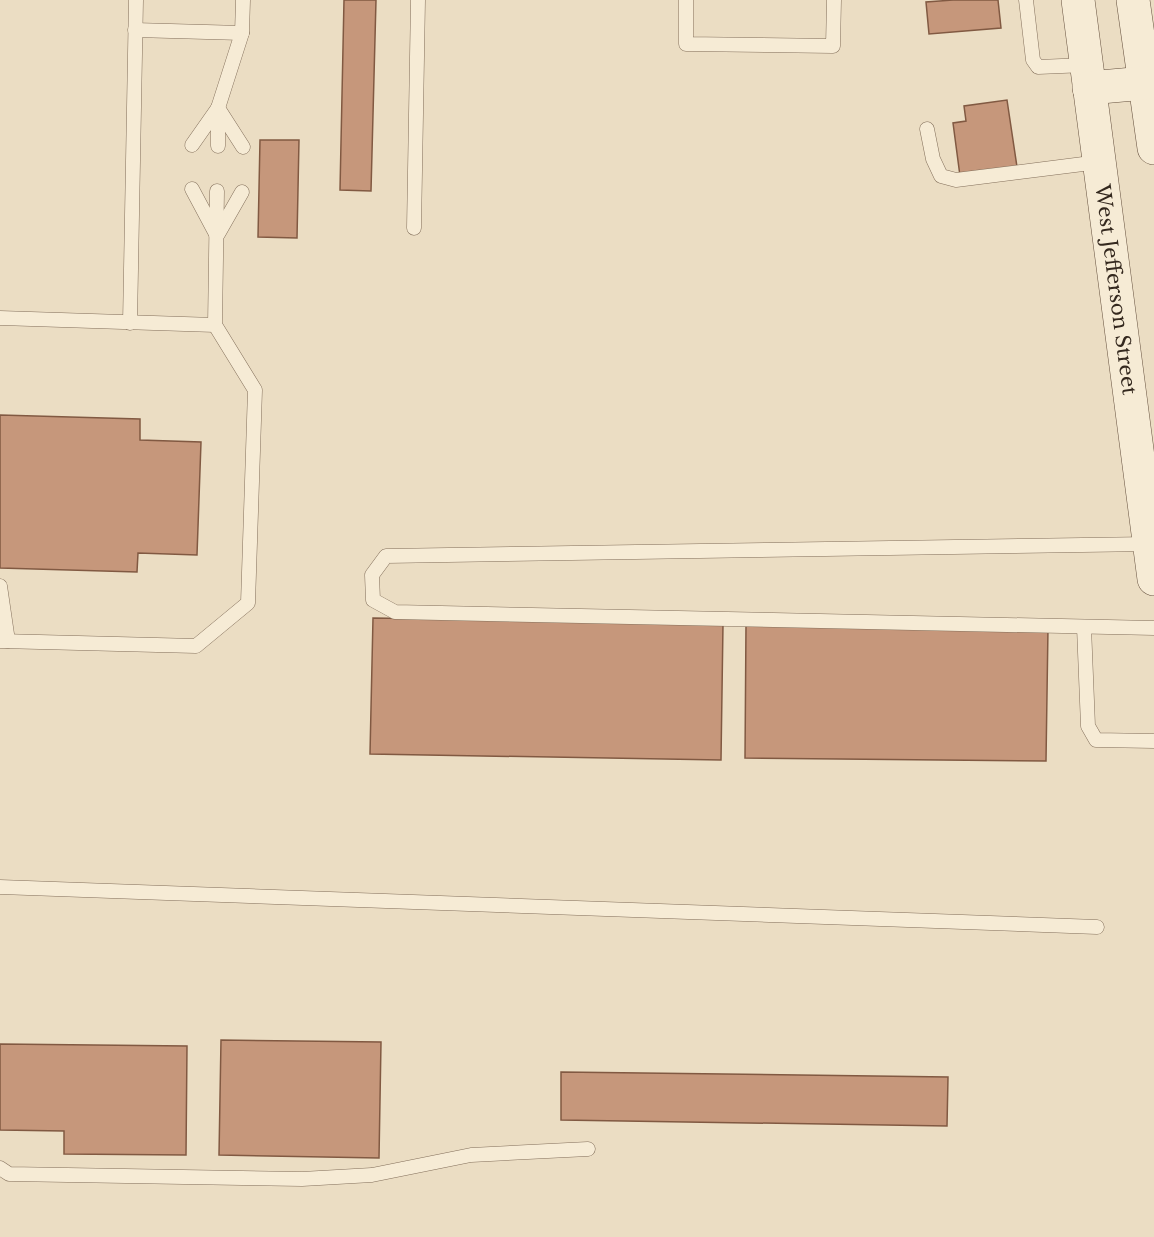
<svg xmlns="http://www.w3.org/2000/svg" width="1154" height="1237" viewBox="0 0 1154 1237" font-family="'Libre Baskerville',serif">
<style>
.building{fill:#c6977b;stroke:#815942;stroke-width:1.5}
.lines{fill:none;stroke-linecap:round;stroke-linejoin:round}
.service-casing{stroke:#836f5b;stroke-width:15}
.secondary-casing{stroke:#65503e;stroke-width:34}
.service{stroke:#f6ebd5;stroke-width:14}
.secondary{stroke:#f6ebd5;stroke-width:33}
.labels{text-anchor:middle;stroke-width:4.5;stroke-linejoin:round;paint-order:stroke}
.street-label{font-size:20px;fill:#34281e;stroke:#f3e8d2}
</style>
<rect width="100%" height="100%" fill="#ebddc3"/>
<g class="building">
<polygon points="344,0 376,0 371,191 340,190"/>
<polygon points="953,0 998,0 1001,28 929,34 926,2"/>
<polygon points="1007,100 1017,167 960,176 953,123 966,121 964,106"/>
<polygon points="260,140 299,140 297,238 258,237"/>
<polygon points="0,415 140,419 140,440 201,442 197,555 138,553 137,572 0,568"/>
<polygon points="373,618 723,624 721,760 370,754"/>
<polygon points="746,625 1048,628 1046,761 745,758"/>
<polygon points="221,1040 381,1042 379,1158 219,1155"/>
<polygon points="0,1044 187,1046 186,1155 64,1154 64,1131 0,1130"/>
<polygon points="561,1072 948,1077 947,1126 561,1120"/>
</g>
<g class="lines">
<g class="service-casing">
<g id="service">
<polyline points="686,0 686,44 833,46 834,0"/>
<polyline points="1026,0 1033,60 1038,67 1086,65"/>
<polyline points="135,30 242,33"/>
<polyline points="218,108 243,147"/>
<polyline points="927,129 933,159 941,176 956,180 1099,162"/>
<polyline points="192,145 218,108"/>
<polyline points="218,146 218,108 242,33 243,0"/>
<polyline points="192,189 216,234"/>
<polyline points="414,228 418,0"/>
<polyline points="218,234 242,192"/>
<polyline points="0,318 215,325"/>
<polyline points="130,323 136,0"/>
<polyline points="1149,544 386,556 372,575 373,600 395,612 1154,628"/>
<polyline points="0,586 8,641"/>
<polyline points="1084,627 1088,726 1096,740 1154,741"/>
<polyline points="0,641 196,646 248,603 255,390 215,325 217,191"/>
<polyline points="0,887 1097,927"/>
<polyline points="0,1168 9,1174 302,1179 372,1175 471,1155 588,1149"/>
</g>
</g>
<g class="secondary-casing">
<g id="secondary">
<path id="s1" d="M 1078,0 L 1154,579"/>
<polyline points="1133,0 1154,148"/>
<polyline points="1089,88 1145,83"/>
</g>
</g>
<use href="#service" class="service"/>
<use href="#secondary" class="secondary"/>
</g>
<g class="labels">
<g class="street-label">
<text dy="7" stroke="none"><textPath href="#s1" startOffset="292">West Jefferson Street</textPath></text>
</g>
</g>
</svg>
